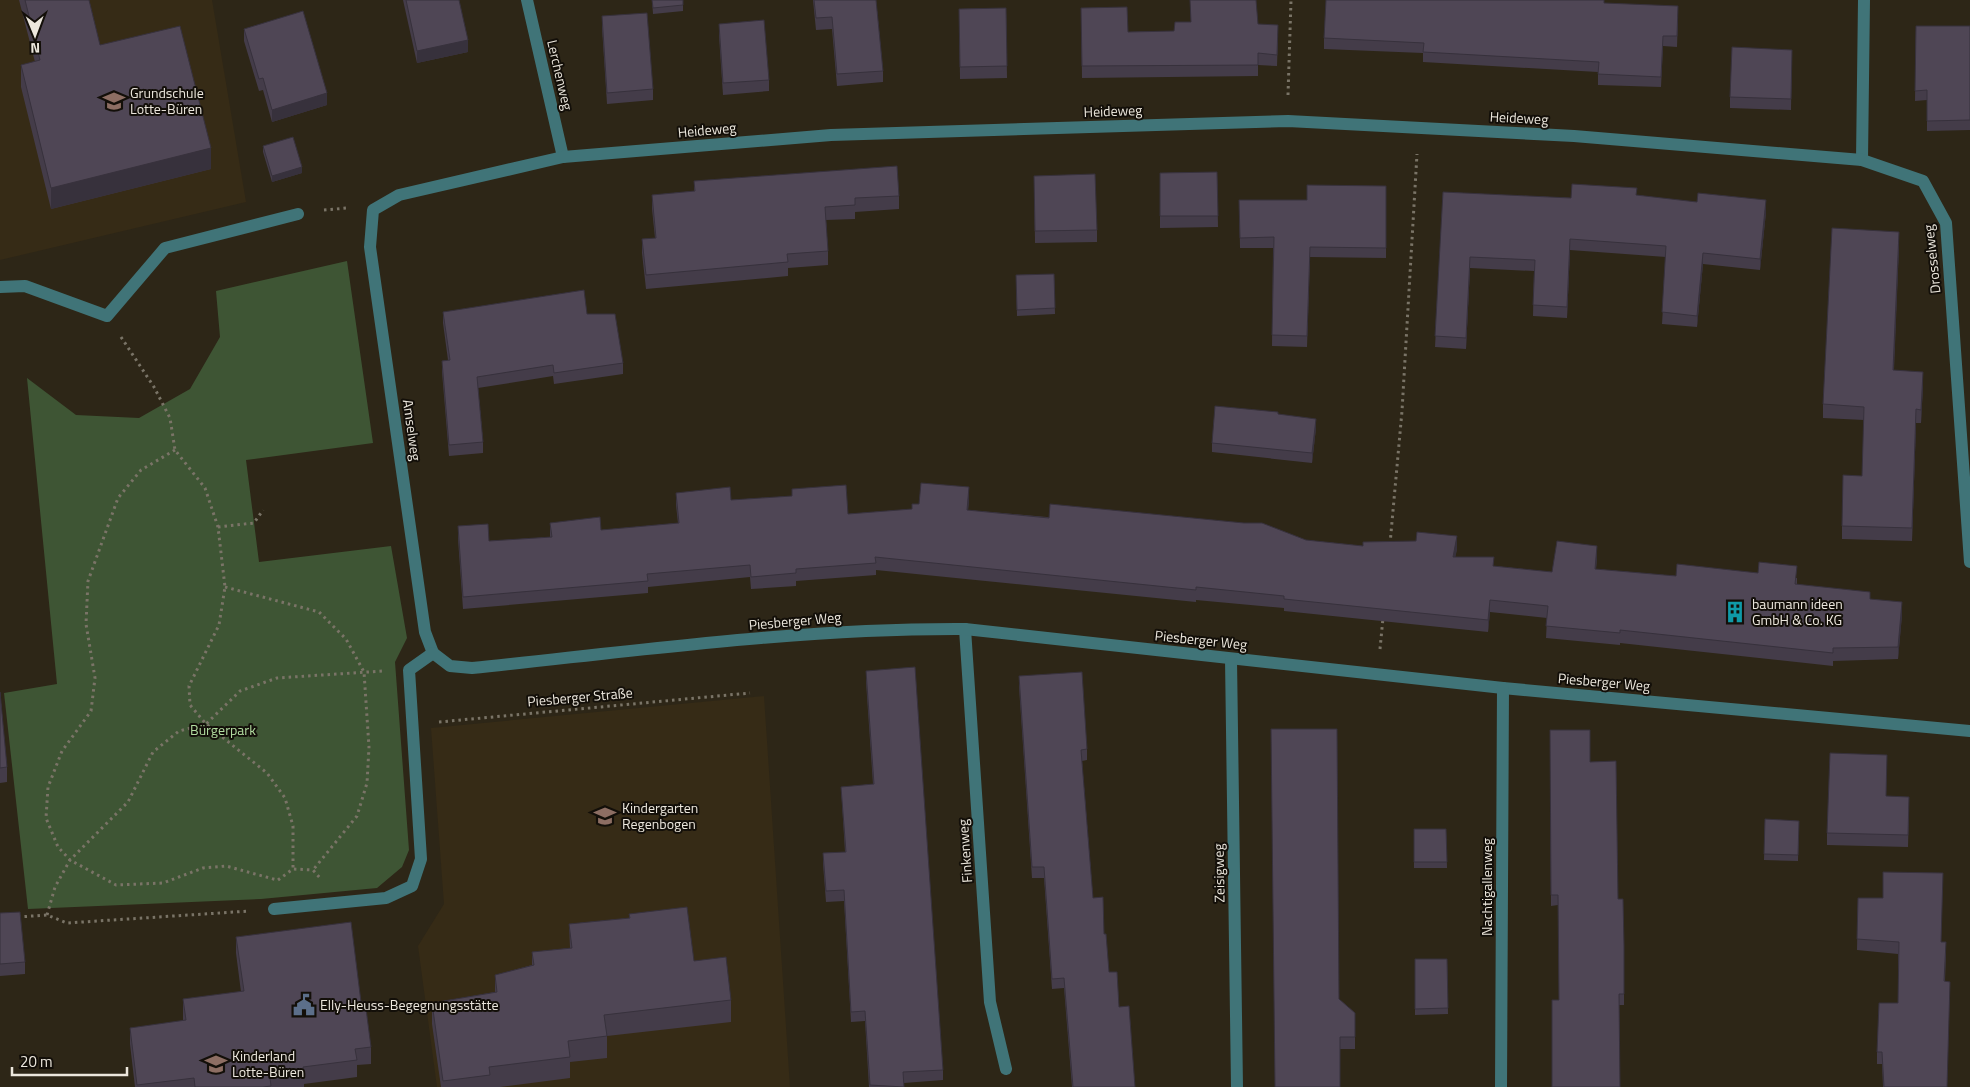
<svg xmlns="http://www.w3.org/2000/svg" width="1970" height="1087" viewBox="0 0 1970 1087" font-family="'Titillium Web',sans-serif">
<style>
.built{fill:#362b16}
.green{fill:#3e5534}
.lines{fill:none;stroke-linecap:round;stroke-linejoin:round}
.path{stroke:#7a7467;stroke-width:3;stroke-dasharray:2.5 4;stroke-linecap:butt}
.minor{stroke:#407478;stroke-width:12}
.wall{fill:#443c49}
.shaded-wall{fill:#37313c}
.building{fill:#4f4655;stroke:#37313c}
.labels{text-anchor:middle;stroke-width:4;stroke-linejoin:round;paint-order:stroke}
.street-label{font-size:14px;fill:#ece7dd;stroke:#130f09}
.poi-label{font-size:14px;fill:#ece7dd;stroke:#130f09;text-anchor:start}
.park-label{font-size:14px;fill:#b3dea1;stroke:#130f09}
</style>
<rect width="100%" height="100%" fill="#2d2617"/>
<g class="built">
<polygon points="0,0 212,0 246,202 0,260"/>
<polygon points="764,696 790,1087 437,1087 418,946 444,904 431,728"/>
</g>
<polygon class="green" points="347,261 373,443 246,460 259,562 391,546 407,638 395,662 409,850 402,867 377,888 261,899 28,909 4,693 57,684 27,378 76,415 139,418 190,389 220,337 216,291"/>
<g class="lines">
<g class="path">
<polyline points="1288,95 1291,0"/>
<polyline points="324,210 347,208"/>
<polyline points="121,337 154,387 170,418 175,450 205,488 218,527 225,587 219,625 189,686 190,705 206,724 267,773 285,798 293,826 293,869"/>
<polyline points="175,450 141,470 118,498 88,581 86,624 95,678 91,711 62,751 48,787 46,818 58,847 70,860 116,885 163,883 203,868 226,866 277,880"/>
<polyline points="218,527 254,523 263,510"/>
<polyline points="1390,544 1402,411 1417,154"/>
<polyline points="225,587 319,612 346,639 364,672 369,747 367,783 357,816 313,870"/>
<polyline points="1380,649 1383,618"/>
<polyline points="439,722 750,693"/>
<polyline points="278,880 293,869 313,870 320,878"/>
<polyline points="47,915 55,887 70,860 128,802 153,752 179,731 206,724 240,691 277,678 383,671"/>
<polyline points="18,917 47,915 67,923 250,911"/>
</g>
<g class="minor">
<polyline points="527,0 563,157"/>
<polyline points="1862,160 1864,0"/>
<polyline points="0,287 25,286 107,316 165,248 298,214"/>
<polyline points="965,629 990,1002 1006,1069"/>
<polyline points="433,653 425,632 370,247 373,210 399,195 563,157 831,135 1288,121 1574,136 1862,160 1923,181 1946,223 1970,562"/>
<path d="M 433,653 L 450,666 L 472,668 C 636,651 800,628 965,629 L 1503,688 L 1970,731"/>
<polyline points="1231,659 1237,1087"/>
<polyline points="274,909 386,898 412,886 421,859 409,670 433,653"/>
<polyline points="1501,1087 1503,688"/>
</g>
</g>
<g class="wall">
<polygon points="19,0 89,0 100,45 211,169 51,209 21,87 21,65 35,62"/>
<polygon points="403,0 459,0 468,52 417,63"/>
<polygon points="652,0 683,0 683,11 653,14"/>
<polygon points="813,0 876,0 883,71 883,82 837,86 832,29 816,30"/>
<polygon points="1604,0 1604,3 1678,17 1677,47 1663,46 1661,87 1598,85 1598,72 1423,62 1423,53 1324,49 1324,38"/>
<polygon points="1006,8 1007,78 960,79 959,9"/>
<polygon points="1081,8 1128,32 1174,31 1258,24 1278,36 1277,66 1258,65 1258,76 1082,78"/>
<polygon points="602,16 653,89 653,100 607,104 602,28"/>
<polygon points="719,24 769,80 769,91 723,95 719,36"/>
<polygon points="1916,26 1970,26 1970,130 1927,131 1927,100 1915,101"/>
<polygon points="244,29 327,105 272,122 263,90 259,91 244,41"/>
<polygon points="1792,50 1791,110 1730,108 1730,97"/>
<polygon points="263,146 302,173 272,182 263,152"/>
<polygon points="1217,172 1218,227 1160,228 1160,173"/>
<polygon points="1034,176 1097,230 1097,242 1035,243"/>
<polygon points="694,181 899,196 899,209 855,212 855,219 826,220 828,251 828,265 788,268 788,276 646,289 642,253 642,239 655,238 652,209 652,195 694,191"/>
<polygon points="1386,186 1386,258 1310,257 1307,347 1272,346 1273,248 1240,248 1239,200 1307,200"/>
<polygon points="1443,192 1571,198 1637,195 1766,212 1760,270 1703,264 1697,327 1662,324 1666,257 1570,250 1567,318 1533,316 1534,271 1470,268 1466,349 1435,347"/>
<polygon points="1899,246 1894,370 1923,386 1921,423 1916,423 1912,541 1842,539 1842,526 1862,476 1864,420 1823,418 1823,404"/>
<polygon points="1054,274 1055,314 1017,316 1016,275"/>
<polygon points="443,312 587,314 623,363 623,374 554,384 553,376 478,388 483,442 483,453 449,456 442,372 442,361 448,360 443,323"/>
<polygon points="1316,428 1312,463 1212,452 1212,443"/>
<polygon points="792,489 848,514 912,509 919,504 969,500 968,510 1306,540 1363,546 1457,549 1455,557 1494,566 1552,572 1597,558 1596,569 1676,576 1797,578 1797,584 1870,599 1902,615 1898,659 1833,661 1833,666 1620,643 1620,645 1546,638 1547,618 1490,612 1488,632 1284,611 1284,608 1196,600 1196,602 876,570 876,575 796,581 796,586 751,589 750,577 648,587 648,593 463,609 458,539 458,526 489,541 550,537 550,523 601,530 678,523 676,505 676,493 731,500 792,496"/>
<polygon points="866,671 943,1070 943,1080 904,1083 904,1087 869,1087 865,1021 851,1022 844,901 826,902 823,864 823,853 845,852 841,787 873,784 866,682"/>
<polygon points="1019,676 1087,749 1087,760 1082,761 1093,898 1104,934 1109,972 1119,1007 1135,1087 1072,1087 1064,988 1052,989 1044,878 1032,878 1019,687"/>
<polygon points="0,692 7,767 7,782 0,783"/>
<polygon points="1550,730 1590,762 1618,899 1624,946 1624,1005 1619,1005 1558,905 1551,906"/>
<polygon points="1886,796 1909,809 1908,847 1827,845 1827,833"/>
<polygon points="1765,819 1799,821 1798,861 1764,860"/>
<polygon points="1414,829 1446,829 1447,868 1414,868"/>
<polygon points="1858,898 1941,942 1946,953 1945,981 1947,1087 1883,1087 1882,1064 1877,1064 1877,1052 1898,1003 1898,954 1857,950"/>
<polygon points="0,913 25,962 25,974 0,976"/>
<polygon points="629,914 694,961 731,1000 731,1022 607,1036 607,1058 570,1062 570,1078 500,1087 441,1087 432,1024 432,1003 495,992 495,975 532,965 532,952 570,948 569,924 629,918"/>
<polygon points="236,937 361,1002 371,1047 371,1064 357,1065 357,1077 304,1084 304,1087 135,1087 130,1044 130,1028 183,1021 183,999 241,992 236,953"/>
<polygon points="1415,959 1447,959 1448,1014 1415,1015"/>
<polygon points="1339,999 1355,1013 1355,1049 1340,1049"/>
</g>
<g class="shaded-wall">
<polygon points="468,40 468,52 417,63 417,51"/>
<polygon points="327,93 327,105 272,122 272,110"/>
<polygon points="211,148 211,169 51,209 51,188"/>
<polygon points="302,167 302,173 272,182 272,176"/>
<polygon points="1766,200 1766,212 1760,270 1760,259"/>
<polygon points="1899,232 1899,246 1893,384 1893,370"/>
<polygon points="1570,239 1570,250 1567,318 1567,307"/>
<polygon points="1703,253 1703,264 1697,327 1697,316"/>
<polygon points="1470,257 1470,268 1466,349 1466,338"/>
<polygon points="1923,372 1923,386 1921,423 1921,410"/>
<polygon points="1916,409 1916,423 1912,541 1912,528"/>
<polygon points="1316,419 1316,428 1312,463 1312,453"/>
<polygon points="969,487 969,500 967,522 967,510"/>
<polygon points="1457,536 1457,549 1453,570 1453,557"/>
<polygon points="1597,546 1597,558 1595,581 1595,569"/>
<polygon points="1490,600 1490,612 1488,632 1488,620"/>
<polygon points="1902,602 1902,615 1898,659 1898,647"/>
</g>
<g class="building">
<polygon points="25,0 89,0 100,45 180,26 211,148 51,188 21,65 40,60"/>
<polygon points="406,0 459,0 468,40 417,51"/>
<polygon points="652,0 683,0 683,5 653,8"/>
<polygon points="814,0 876,0 883,71 837,74 832,17 816,18"/>
<polygon points="1190,0 1256,0 1258,24 1278,25 1277,55 1258,53 1258,65 1082,66 1081,8 1127,7 1128,32 1174,31 1175,22 1191,22"/>
<polygon points="1326,0 1604,0 1604,3 1678,6 1677,36 1663,36 1661,77 1598,74 1599,62 1423,52 1424,43 1324,38"/>
<polygon points="1006,8 1007,66 960,67 959,9"/>
<polygon points="303,11 327,93 272,110 263,78 259,79 244,29"/>
<polygon points="647,13 653,89 607,93 602,16"/>
<polygon points="764,20 769,80 723,83 719,24"/>
<polygon points="1916,26 1970,26 1970,120 1927,121 1927,90 1915,91"/>
<polygon points="1732,47 1792,50 1791,99 1730,97"/>
<polygon points="293,137 302,167 272,176 263,146"/>
<polygon points="897,166 899,196 855,198 855,205 825,207 828,251 787,254 788,262 646,275 642,239 656,238 652,195 695,191 694,181"/>
<polygon points="1217,172 1218,216 1160,216 1160,173"/>
<polygon points="1095,174 1097,230 1035,231 1034,176"/>
<polygon points="1572,184 1637,188 1636,195 1697,202 1698,193 1766,200 1760,259 1703,253 1697,316 1662,312 1666,246 1570,239 1567,307 1533,305 1535,260 1470,257 1466,338 1435,336 1443,192 1571,198"/>
<polygon points="1307,185 1386,186 1386,248 1310,247 1307,336 1272,335 1274,237 1240,238 1239,200 1307,200"/>
<polygon points="1832,228 1899,232 1893,370 1923,372 1921,410 1916,409 1912,528 1842,526 1843,475 1862,476 1864,407 1823,404"/>
<polygon points="1054,274 1055,308 1017,310 1016,275"/>
<polygon points="584,290 587,314 615,314 623,363 554,373 553,365 477,377 483,442 449,445 442,361 450,360 443,312"/>
<polygon points="1215,406 1278,412 1278,414 1316,419 1312,453 1212,443"/>
<polygon points="921,483 969,487 967,510 1049,518 1050,504 1244,523 1262,523 1306,540 1363,546 1363,542 1416,541 1417,532 1457,536 1453,557 1494,557 1493,566 1552,572 1557,541 1597,546 1595,569 1676,576 1677,564 1758,573 1759,562 1797,566 1795,584 1870,592 1870,599 1902,602 1898,647 1833,648 1833,653 1620,630 1620,633 1546,626 1548,606 1490,600 1488,620 1284,599 1284,596 1196,587 1196,590 875,557 876,563 796,569 796,573 751,577 750,565 647,574 648,581 463,597 458,526 488,524 489,541 552,537 550,523 600,517 601,530 679,523 676,493 730,487 731,500 792,496 792,489 846,485 848,514 912,509 912,504 919,504"/>
<polygon points="915,667 943,1070 903,1072 904,1087 870,1085 865,1011 851,1012 844,890 826,891 823,853 846,852 841,787 874,784 866,671"/>
<polygon points="1082,672 1087,749 1081,750 1093,898 1103,897 1104,934 1106,934 1109,972 1117,972 1119,1007 1129,1006 1135,1087 1073,1087 1064,978 1052,979 1044,867 1032,867 1019,676"/>
<polygon points="0,692 7,767 0,768"/>
<polygon points="1271,729 1337,729 1339,999 1355,1013 1355,1037 1340,1037 1340,1087 1275,1087"/>
<polygon points="1550,730 1590,730 1590,762 1616,761 1618,899 1623,899 1624,946 1624,994 1619,994 1620,1087 1552,1087 1552,1000 1559,1000 1558,895 1551,895"/>
<polygon points="1830,753 1887,755 1886,796 1909,797 1908,835 1827,833"/>
<polygon points="1765,819 1799,821 1798,855 1764,854"/>
<polygon points="1414,829 1446,829 1447,862 1414,862"/>
<polygon points="1883,872 1943,873 1941,942 1946,942 1944,981 1950,982 1947,1087 1884,1087 1882,1052 1877,1052 1879,1003 1898,1003 1899,942 1857,939 1858,898 1883,898"/>
<polygon points="687,907 694,961 726,957 731,1000 604,1015 607,1036 568,1041 570,1057 489,1067 490,1075 443,1081 432,1003 497,992 495,975 534,965 532,952 572,948 569,924 630,918 629,914"/>
<polygon points="20,912 25,962 0,964 0,913"/>
<polygon points="351,922 361,1002 365,1001 371,1047 355,1049 357,1060 303,1067 304,1073 270,1078 271,1086 263,1087 195,1087 194,1078 137,1085 130,1028 186,1020 183,999 244,991 236,937"/>
<polygon points="1415,959 1447,959 1448,1008 1415,1009"/>
</g>
<defs>
<g id="school-bare" transform="scale(1.725)"><path d="M0-5L7-2L0 1L-7-2ZM-4 1L0 2.5L4 1V4Q0 6-4 4Z" fill="#8d6e63" stroke="#130f09" stroke-width="2.5" paint-order="stroke"/></g>
<g id="building-bare" transform="scale(1.725)"><path d="M-4-6H4V6H1V3H-1V6H-4ZM-2.5-4.3h1.7v1.8h-1.7ZM.8-4.3h1.7v1.8H.8ZM-2.5-1h1.7V.8h-1.7ZM.8-1h1.7V.8H.8Z" fill="#0f9aa8" stroke="#130f09" stroke-width="2.5" paint-order="stroke"/></g>
<g id="civic-bare" transform="scale(1.725)"><path d="M-.6-6.5H3V-4.5H.6V-3L4-1V1h2V6H-6V1h2V-1L-.6-3ZM-1.2 2.5V6h2.4V2.5Z" fill="#5c6f8a" stroke="#130f09" stroke-width="2.5" paint-order="stroke"/></g>
</defs>
<g fill-rule="evenodd">
<use href="#school-bare" x="114" y="101"/>
<use href="#building-bare" x="1735" y="612"/>
<use href="#school-bare" x="605" y="816"/>
<use href="#civic-bare" x="304" y="1005"/>
<use href="#school-bare" x="216" y="1064"/>
</g>
<g class="labels">
<g class="street-label">
<text transform="translate(560 75) rotate(77)" y="5">Lerchenweg</text>
<text transform="translate(1113 111) rotate(-2)" y="5">Heideweg</text>
<text transform="translate(1519 118) rotate(3)" y="5">Heideweg</text>
<text transform="translate(707 130) rotate(-5)" y="5">Heideweg</text>
<text transform="translate(1932 259) rotate(-96)" y="5">Drosselweg</text>
<text transform="translate(412 430) rotate(82)" y="5">Amselweg</text>
<text transform="translate(795 621) rotate(-5)" y="5">Piesberger Weg</text>
<text transform="translate(1201 640) rotate(6)" y="5">Piesberger Weg</text>
<text transform="translate(1604 682) rotate(5)" y="5">Piesberger Weg</text>
<text transform="translate(580 697) rotate(-5)" y="5">Piesberger Straße</text>
<text transform="translate(965 851) rotate(-94)" y="5">Finkenweg</text>
<text transform="translate(1219 873) rotate(-91)" y="5">Zeisigweg</text>
<text transform="translate(1487 887) rotate(-90)" y="5">Nachtigallenweg</text>
</g>
<g class="poi-label">
<text x="130" y="98">Grundschule<tspan x="130" dy="16">Lotte-Büren</tspan></text>
<text x="1752" y="609">baumann ideen<tspan x="1752" dy="16">GmbH &amp; Co. KG</tspan></text>
<text x="622" y="813">Kindergarten<tspan x="622" dy="16">Regenbogen</tspan></text>
<text x="320" y="1010">Elly-Heuss-Begegnungsstätte</text>
<text x="232" y="1061">Kinderland<tspan x="232" dy="16">Lotte-Büren</tspan></text>
</g>
<g class="park-label">
<text x="223" y="735">Bürgerpark</text>
</g>
</g>
<g transform="translate(35 35) rotate(179)" stroke="#130f09" stroke-width="4" paint-order="stroke">
<path d="M0-4L9 19L0 12L-9 19Z" fill="#ece7dd"/>
<text y="-8" font-size="14" font-weight="bold" text-anchor="middle" fill="#ece7dd">N</text>
</g>
<path d="M12 1067v8h115v-8" fill="none" stroke="#ece7dd" stroke-width="2.5"/>
<text x="20" y="1067" font-size="15" fill="#ece7dd" stroke="#130f09" stroke-width="4" paint-order="stroke">20 m</text>
</svg>
